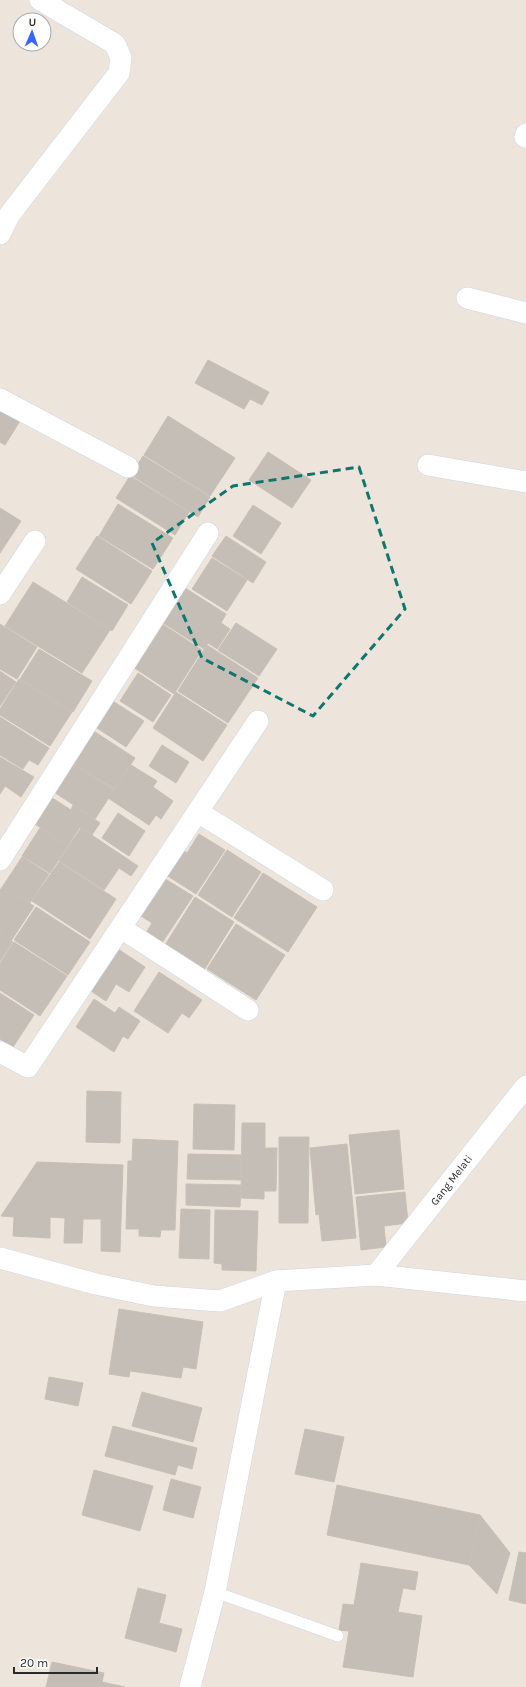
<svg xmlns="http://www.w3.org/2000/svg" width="526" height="1687" viewBox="0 0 526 1687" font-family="Karla,sans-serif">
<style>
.building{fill:#c5beb7;stroke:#c9c0b4}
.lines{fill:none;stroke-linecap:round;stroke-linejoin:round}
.lane-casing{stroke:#d0d5e4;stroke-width:12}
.street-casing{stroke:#d0d5e4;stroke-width:22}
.lane{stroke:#fff;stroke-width:11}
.street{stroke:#fff;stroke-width:21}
.marked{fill:none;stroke:#0f766e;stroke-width:3;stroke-dasharray:8 5;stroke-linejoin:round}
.labels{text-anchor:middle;stroke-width:3;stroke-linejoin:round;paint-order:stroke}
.street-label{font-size:11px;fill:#2a2a2a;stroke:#fff}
</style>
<rect width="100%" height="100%" fill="#ede4db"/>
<g class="building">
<polygon points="208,360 269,392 262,405 250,399 244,409 195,383"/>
<polygon points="0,410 20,421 5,445 0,442"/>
<polygon points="168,416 235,458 210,496 144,455"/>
<polygon points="268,452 311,480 292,508 249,480"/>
<polygon points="143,456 210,497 198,517 131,475"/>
<polygon points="130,476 189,512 175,535 116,498"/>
<polygon points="118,504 173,538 153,569 99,536"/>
<polygon points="253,505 281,523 261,554 233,536"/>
<polygon points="0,508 21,521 0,553"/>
<polygon points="97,536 152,571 131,604 76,569"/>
<polygon points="226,536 266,562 253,583 212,556"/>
<polygon points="212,558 247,580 227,611 192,589"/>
<polygon points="82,577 128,605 112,631 67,602"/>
<polygon points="33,582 110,630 82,673 5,626"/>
<polygon points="182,586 226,614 221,623 230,629 217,649 208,643 204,649 160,621"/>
<polygon points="159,622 202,650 174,694 130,665"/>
<polygon points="236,623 277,649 259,676 218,650"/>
<polygon points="0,624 37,647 17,679 0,669"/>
<polygon points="207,645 258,678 228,723 178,691"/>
<polygon points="39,649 92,681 73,712 20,679"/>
<polygon points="0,671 16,682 0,706"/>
<polygon points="138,673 171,695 153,722 120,701"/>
<polygon points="19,679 72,712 50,746 0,715 0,709"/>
<polygon points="176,692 227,725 203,761 153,728"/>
<polygon points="111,700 144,721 126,747 94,726"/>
<polygon points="0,717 49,748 38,765 29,760 23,769 0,755"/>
<polygon points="92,730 135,758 114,789 71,762"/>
<polygon points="162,745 189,762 176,783 149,766"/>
<polygon points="0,757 34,777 21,797 5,786 0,794"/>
<polygon points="69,761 114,790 95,819 51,790"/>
<polygon points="131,765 157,781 153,787 173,801 161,819 156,815 149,825 108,798"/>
<polygon points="49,796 71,810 73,805 100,823 92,835 80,827 68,846 32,822"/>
<polygon points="118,813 145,831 129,856 102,838"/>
<polygon points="40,828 68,846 50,873 22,856"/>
<polygon points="81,828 138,866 131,876 119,868 104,890 59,861"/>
<polygon points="199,834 225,850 196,894 163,873 180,848 187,853"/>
<polygon points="227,850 261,872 232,917 198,895"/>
<polygon points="22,857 49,874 30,903 3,886"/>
<polygon points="59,862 116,899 90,939 32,901"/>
<polygon points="263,873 317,907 288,952 234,918"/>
<polygon points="162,877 193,896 162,943 146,933 152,923 138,914"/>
<polygon points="3,886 34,906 11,941 0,934 0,890"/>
<polygon points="195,897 234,922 204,970 165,945"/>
<polygon points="36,907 90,942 68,975 14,940"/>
<polygon points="236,924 285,955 256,1000 207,969"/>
<polygon points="0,934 13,942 0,961"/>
<polygon points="14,942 67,976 40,1016 0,990 0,963"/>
<polygon points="118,949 145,967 129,992 116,984 106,1001 91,991"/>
<polygon points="159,972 202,1000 189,1018 182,1013 168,1033 134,1011"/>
<polygon points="0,993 34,1015 13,1047 0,1039"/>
<polygon points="94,999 115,1013 119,1007 140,1021 128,1039 123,1036 114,1052 76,1027"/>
<polygon points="87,1091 121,1092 120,1143 86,1142"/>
<polygon points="194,1104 235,1105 234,1150 193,1149"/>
<polygon points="242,1123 265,1123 265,1148 277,1148 276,1191 264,1191 264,1199 241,1198"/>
<polygon points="399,1130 404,1189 355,1194 349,1135"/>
<polygon points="279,1137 309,1137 308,1223 279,1223"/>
<polygon points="133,1139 178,1141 175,1230 161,1230 160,1237 139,1236 139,1229 126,1229 128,1161 132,1161"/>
<polygon points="347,1144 356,1238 322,1241 319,1214 316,1215 310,1148"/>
<polygon points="188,1154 241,1155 241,1180 187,1179"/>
<polygon points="37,1162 123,1165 120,1252 101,1251 101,1219 83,1219 82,1243 64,1243 65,1218 50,1217 50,1238 13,1236 14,1217 1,1216"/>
<polygon points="186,1184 241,1185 240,1207 186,1205"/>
<polygon points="405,1192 408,1223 384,1226 386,1247 361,1250 356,1197"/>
<polygon points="181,1209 210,1210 209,1259 179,1258"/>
<polygon points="215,1210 258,1211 256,1271 222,1270 222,1264 214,1263"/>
<polygon points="119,1309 203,1322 196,1369 183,1367 181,1378 130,1371 129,1377 109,1374"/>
<polygon points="49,1377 83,1383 78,1406 45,1399"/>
<polygon points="142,1392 202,1408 193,1442 132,1426"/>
<polygon points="113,1426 197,1448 192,1469 178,1465 175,1475 105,1456"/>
<polygon points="305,1429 344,1437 334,1482 295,1474"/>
<polygon points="94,1470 153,1486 140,1531 82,1515"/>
<polygon points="171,1479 201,1487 193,1518 163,1510"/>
<polygon points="337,1485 480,1515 469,1565 327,1535"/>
<polygon points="480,1515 510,1553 497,1594 469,1565"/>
<polygon points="519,1552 526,1553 526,1604 509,1600"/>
<polygon points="361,1563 418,1572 415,1590 403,1588 398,1612 422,1616 413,1677 343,1667 349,1631 339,1630 343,1604 354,1605"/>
<polygon points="138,1588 166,1595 159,1623 182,1629 176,1652 125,1638"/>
<polygon points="52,1662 104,1673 102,1682 125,1687 46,1687"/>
</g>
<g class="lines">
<g class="lane-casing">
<polyline id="lane" points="215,1592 338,1636"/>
</g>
<g class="street-casing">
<g id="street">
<polyline points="525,137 526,134"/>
<polyline points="0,234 10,214 119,73 121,58 115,44 40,0"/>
<polyline points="467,298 526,313"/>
<polyline points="0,399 128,467"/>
<polyline points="428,465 526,482"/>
<polyline points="0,594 35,541"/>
<polyline points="198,812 323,890"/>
<polyline points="0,860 208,533"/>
<polyline points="121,928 248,1010"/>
<polyline points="0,1052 28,1067 258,721"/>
<polyline points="0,1258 96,1284 154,1296 220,1301 276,1281 376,1275 526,1291"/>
<polyline points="376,1275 526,1086"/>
<polyline points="190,1687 215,1592 276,1281"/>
</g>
</g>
<use href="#lane" class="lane"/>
<use href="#street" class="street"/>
</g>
<path class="marked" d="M 359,467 L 405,609 L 313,716 L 202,658 L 152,543 L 233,486 Z"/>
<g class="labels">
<g class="street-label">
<text transform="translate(451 1180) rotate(-52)" y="4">Gang Melati</text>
</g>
</g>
<g transform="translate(32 32) rotate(2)"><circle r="19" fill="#ffffff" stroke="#aaaaaa"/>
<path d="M0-3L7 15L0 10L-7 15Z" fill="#3665ff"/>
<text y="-6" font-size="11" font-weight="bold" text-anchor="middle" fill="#2a2a2a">U</text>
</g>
<path d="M14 1667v6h83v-6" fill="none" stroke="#2a2a2a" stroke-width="2"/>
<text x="20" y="1667" font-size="12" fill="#2a2a2a" stroke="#ffffff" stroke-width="3" paint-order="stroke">20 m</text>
</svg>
